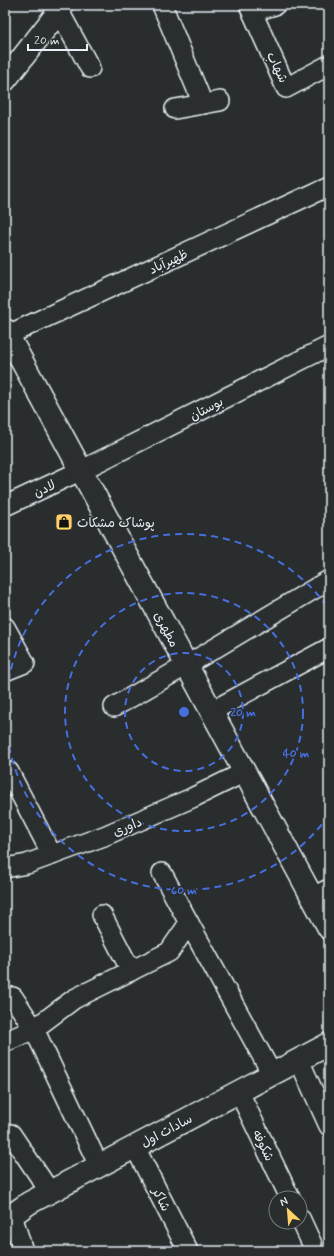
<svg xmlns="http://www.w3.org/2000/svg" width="334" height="1256" viewBox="0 0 334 1256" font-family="Mynerve,'Playpen Sans Arabic',sans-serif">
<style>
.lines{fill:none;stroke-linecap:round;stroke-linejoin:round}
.minor-casing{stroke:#e8f1f8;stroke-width:22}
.tertiary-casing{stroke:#e8f1f8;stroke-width:25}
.minor{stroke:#2a2d2e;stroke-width:19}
.tertiary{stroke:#2a2d2e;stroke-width:22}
.ring{fill:none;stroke:#466fde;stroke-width:2;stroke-dasharray:7 5}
.labels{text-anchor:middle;stroke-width:3;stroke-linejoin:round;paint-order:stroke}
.street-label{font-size:13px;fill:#e8f1f8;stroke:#2a2d2e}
.poi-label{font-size:13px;fill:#e8f1f8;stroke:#2a2d2e;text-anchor:start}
.centre{fill:#466fde;stroke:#2a2d2e;stroke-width:2}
.ring-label{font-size:12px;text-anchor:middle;font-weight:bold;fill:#466fde;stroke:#2a2d2e;stroke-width:3;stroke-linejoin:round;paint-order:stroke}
</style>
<rect width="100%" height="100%" fill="#2a2d2e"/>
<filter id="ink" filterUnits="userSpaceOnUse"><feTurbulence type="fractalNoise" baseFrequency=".025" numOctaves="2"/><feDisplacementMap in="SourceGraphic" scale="8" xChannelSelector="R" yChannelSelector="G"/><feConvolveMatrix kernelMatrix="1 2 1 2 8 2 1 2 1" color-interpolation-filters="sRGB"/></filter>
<g filter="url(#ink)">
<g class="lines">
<g class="minor-casing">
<g id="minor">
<polyline points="162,5 203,104"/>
<polyline points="249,5 286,88 329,65"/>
<polyline points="59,11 90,68"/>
<polyline points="252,12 275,5"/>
<polyline points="175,109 220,101"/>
<polyline points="8,335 329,186"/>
<polyline points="5,506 82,470 329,346"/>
<polyline points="5,627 25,663 5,671"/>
<polyline points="114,707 187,665 329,580"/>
<polyline points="212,711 329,648"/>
<polyline points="9,772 52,855"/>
<polyline points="5,868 27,864 104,836 192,798 245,772"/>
<polyline points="162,873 189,923"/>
<polyline points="312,897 329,889"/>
<polyline points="102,915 131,971"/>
<polyline points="5,1042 34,1029 13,997"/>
<polyline points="299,1060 329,1126"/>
<polyline points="239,1092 290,1198"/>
<polyline points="11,1134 50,1192"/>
<polyline points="135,1147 188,1251"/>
<polyline points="99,1166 34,1029 74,999 169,952 189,923 272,1074"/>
<polyline points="12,1215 23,1251"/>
<polyline points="300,1218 312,1244"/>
</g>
</g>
<g class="tertiary-casing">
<g id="tertiary">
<polyline points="5,80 59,11 62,5"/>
<polyline points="5,330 329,928"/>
<polyline points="5,1220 29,1203 329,1044"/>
</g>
</g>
<use href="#minor" class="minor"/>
<use href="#tertiary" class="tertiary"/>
</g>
</g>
<g class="ring">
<circle cx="184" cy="712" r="59"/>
<circle cx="184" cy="712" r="119"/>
<path d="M329 815A178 178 0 1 1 329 609"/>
</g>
<defs>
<g id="shop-square" transform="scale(0.9)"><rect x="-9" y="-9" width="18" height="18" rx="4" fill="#ffd166" stroke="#2a2d2e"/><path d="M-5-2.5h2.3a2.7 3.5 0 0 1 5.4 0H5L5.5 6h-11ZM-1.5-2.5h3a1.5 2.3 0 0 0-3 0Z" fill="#111"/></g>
</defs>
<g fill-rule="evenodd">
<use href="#shop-square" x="64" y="522"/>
</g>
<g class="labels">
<g class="street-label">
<text transform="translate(278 67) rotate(64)" y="5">شهاب</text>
<text transform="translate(168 261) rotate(-25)" y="5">ظهیرآباد</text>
<text transform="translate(206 408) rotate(-27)" y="5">بوستان</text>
<text transform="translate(44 488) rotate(-25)" y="5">لادن</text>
<text transform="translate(167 629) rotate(62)" y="5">مطهری</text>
<text transform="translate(127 826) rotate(-23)" y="5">داوری</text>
<text transform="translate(166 1130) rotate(-28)" y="5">سادات اول</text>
<text transform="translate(264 1145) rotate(64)" y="5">شکوفه</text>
<text transform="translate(162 1199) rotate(63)" y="5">شاکر</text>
</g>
<g class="poi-label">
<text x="77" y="527">پوشاک مشکات</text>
</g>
</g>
<circle cx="184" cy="712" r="6" class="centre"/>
<g class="ring-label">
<text x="243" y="716">20 m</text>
<text x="296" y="757">40 m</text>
<text x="184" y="894">60 m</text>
</g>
<rect width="334" height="1256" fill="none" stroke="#2a2d2e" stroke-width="20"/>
<rect x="10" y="10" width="314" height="1236" fill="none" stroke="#e8f1f8" stroke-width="1.5" filter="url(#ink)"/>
<g transform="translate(288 1210) rotate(334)"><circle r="19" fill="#2a2d2e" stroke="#767b7f"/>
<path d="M0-3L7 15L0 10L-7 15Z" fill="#ffd166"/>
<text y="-6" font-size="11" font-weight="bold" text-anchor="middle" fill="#e8f1f8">N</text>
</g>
<path d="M28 44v6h59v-6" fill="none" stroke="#e8f1f8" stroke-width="2"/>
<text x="34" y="44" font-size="12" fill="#e8f1f8" stroke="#2a2d2e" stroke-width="3" paint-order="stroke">20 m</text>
</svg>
